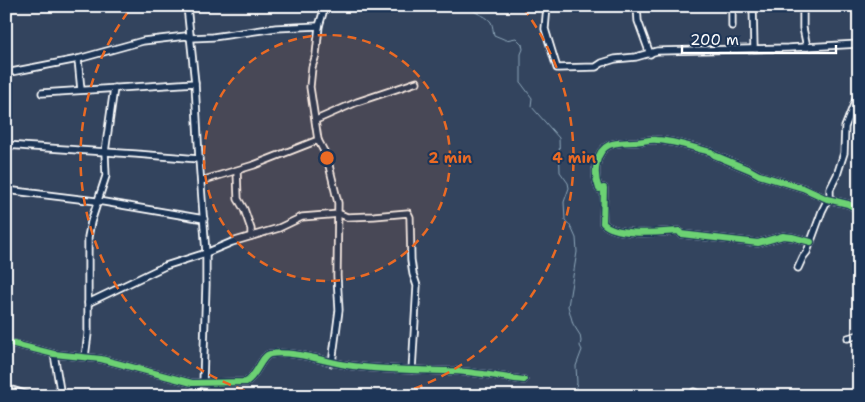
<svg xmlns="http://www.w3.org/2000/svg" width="865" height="402" viewBox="0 0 865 402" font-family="'Shantell Sans',sans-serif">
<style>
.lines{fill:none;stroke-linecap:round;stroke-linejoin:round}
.stream{stroke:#8fa8bb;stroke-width:1}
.minor-casing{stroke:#fff;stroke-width:9}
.minor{stroke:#1d3557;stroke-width:5.5}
.cycleway-casing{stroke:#1d3557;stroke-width:9}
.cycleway{stroke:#6cd273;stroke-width:6}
.ring{fill:none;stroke:#ea6a24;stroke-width:2.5;stroke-dasharray:9 6}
.centre{fill:#ea6a24;stroke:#1d3557;stroke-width:2.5}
.ring-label{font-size:15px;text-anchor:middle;font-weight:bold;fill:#ea6a24;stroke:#1d3557;stroke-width:4;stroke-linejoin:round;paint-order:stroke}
</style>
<rect width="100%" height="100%" fill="#33445e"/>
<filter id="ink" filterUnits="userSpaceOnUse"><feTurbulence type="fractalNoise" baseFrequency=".02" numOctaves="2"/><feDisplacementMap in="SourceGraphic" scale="10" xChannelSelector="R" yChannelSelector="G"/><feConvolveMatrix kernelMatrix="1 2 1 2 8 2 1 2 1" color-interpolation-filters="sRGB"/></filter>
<g filter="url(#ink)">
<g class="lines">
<path class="stream" d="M 470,6 C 474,15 485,14 491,22 C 493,26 493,31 494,35 L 506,40 L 516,38 L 522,44 L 523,49 L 521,54 L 521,83 L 532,98 L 531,106 L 559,138 L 560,172 L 568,183 L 569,188 L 564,202 L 565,220 L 571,227 L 576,238 L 577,252 L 568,306 L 573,324 L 580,335 L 581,341 L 580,346 L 582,350 L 576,366 L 577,383 L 574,396"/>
<g class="minor-casing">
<g id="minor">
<polyline points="187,6 195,83 199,159 206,253 206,285 203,383"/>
<polyline points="325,6 319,26 316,55 312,67 310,87 318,140 327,157 338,203 337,276 339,310 332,363"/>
<polyline points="547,6 545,29 557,68 596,67 602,63 615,59 636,57 657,51 788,48 859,44"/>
<polyline points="637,6 638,21 650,54"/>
<polyline points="753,6 754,48"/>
<polyline points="803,6 803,28 807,47"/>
<polyline points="732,26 732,6"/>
<polyline points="78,59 81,90"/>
<polyline points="6,73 78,59 143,41 186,36 191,38 213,37 276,28 319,26"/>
<polyline points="42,93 195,83"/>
<polyline points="316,120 357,102 417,82"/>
<path d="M 6,145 C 70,150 135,153 199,159"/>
<polyline points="237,171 238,199 244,209 251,229 251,236"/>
<polyline points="201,181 254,165 318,140"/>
<polyline points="6,190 104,202 204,219"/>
<path d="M 811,242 L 792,237 L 783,236 L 758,243 L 681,234 L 679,231 C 661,232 616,237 603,223 L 604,188 L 599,189 C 595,179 595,171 597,162 C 602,141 616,143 634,142 C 642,142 649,139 657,140 C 675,141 694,148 711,152 L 714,155 L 750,170 L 759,175 L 803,188 L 827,199 L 848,204 L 859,210"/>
<polyline points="798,268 803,257 807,252 822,211 830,195 830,189 837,175 844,153 845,127 859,92"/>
<polyline points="88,303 165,266 206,253 232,242 279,228 302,217 340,214 347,217 374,216 408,213 410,217 411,260 413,274 417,286 412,370"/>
<polyline points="848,338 859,335"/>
<path d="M 6,342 L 54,354 L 101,359 L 192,383 L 246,382 C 257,376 261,356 270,354 C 295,350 328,363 353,366 C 385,370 416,370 448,371 C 473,371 499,377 524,380"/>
<polyline points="54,354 61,396"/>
<polyline points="85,357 88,334 88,237 91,222 106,176 105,152 114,88"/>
<polyline points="6,388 31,396"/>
<polyline points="694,392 702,396"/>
<polyline points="193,396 199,383"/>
</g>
</g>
<use href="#minor" class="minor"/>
<g class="cycleway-casing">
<g id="cycleway">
<path d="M 811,242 L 792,237 L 783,236 L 758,243 L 681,234 L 679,231 C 661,232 616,237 603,223 L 604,188 L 599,189 C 595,179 595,171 597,162 C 602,141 616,143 634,142 C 642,142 649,139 657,140 C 675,141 694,148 711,152 L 714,155 L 750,170 L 759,175 L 803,188 L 827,199 L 848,204 L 859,210"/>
<path d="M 6,342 L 54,354 L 101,359 L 192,383 L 246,382 C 257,376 261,356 270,354 C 295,350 328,363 353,366 C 385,370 416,370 448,371 C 473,371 499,377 524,380"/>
</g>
</g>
<use href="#cycleway" class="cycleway"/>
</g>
</g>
<circle cx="327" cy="158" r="123" fill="#ea6a24" fill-opacity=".12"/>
<g class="ring">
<circle cx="327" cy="158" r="123"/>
<path d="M259 395A247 247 0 0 1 131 8M523 8A247 247 0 0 1 395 395"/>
</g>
<circle cx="327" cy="158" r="8" class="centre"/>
<g class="ring-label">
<text x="450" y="163">2 min</text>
<text x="574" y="163">4 min</text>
</g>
<rect width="865" height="402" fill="none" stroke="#1d3557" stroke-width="25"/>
<rect x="12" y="12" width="840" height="377" fill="none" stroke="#fff" stroke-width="2" filter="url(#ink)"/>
<path d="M682 45v8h154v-8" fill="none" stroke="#ffffff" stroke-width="2.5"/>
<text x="690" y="45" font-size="15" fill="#ffffff" stroke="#1d3557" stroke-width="4" paint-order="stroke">200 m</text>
</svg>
